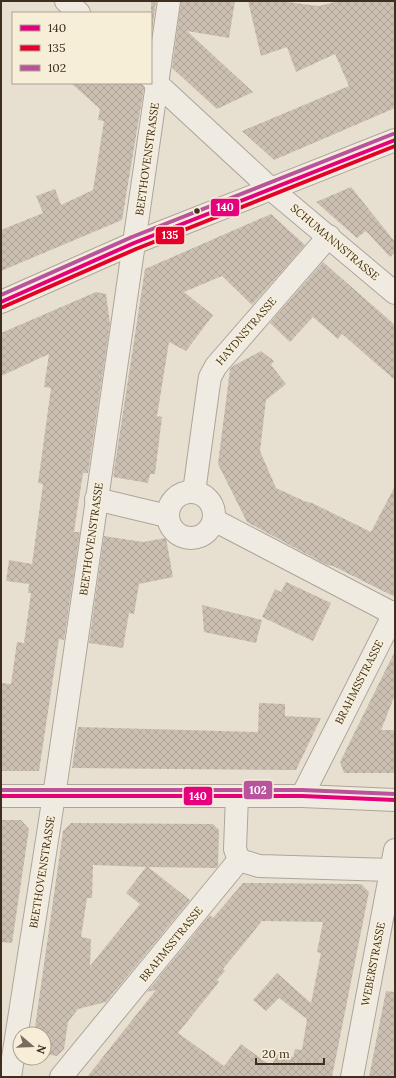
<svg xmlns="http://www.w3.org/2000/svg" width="396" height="1078" viewBox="0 0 396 1078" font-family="Lora,serif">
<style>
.building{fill:url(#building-cross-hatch);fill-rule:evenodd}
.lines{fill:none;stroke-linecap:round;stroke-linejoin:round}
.minor-casing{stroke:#ada599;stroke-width:24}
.tertiary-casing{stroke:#ada599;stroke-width:24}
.minor{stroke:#efebe3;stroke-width:22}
.tertiary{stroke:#efebe3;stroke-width:22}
.bus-1-casing{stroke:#f7eed8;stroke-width:7}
.bus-2-casing{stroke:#f7eed8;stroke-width:7}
.bus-3-casing{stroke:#f7eed8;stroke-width:7}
.bus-1{stroke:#e5007d;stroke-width:4}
.bus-2{stroke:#e4002b;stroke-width:4}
.bus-3{stroke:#b8549e;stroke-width:4}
.bus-dot{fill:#3d2e20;stroke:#f7eed8;stroke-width:1.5}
.labels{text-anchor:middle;stroke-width:3.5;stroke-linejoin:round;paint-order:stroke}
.street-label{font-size:11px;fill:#3d2e20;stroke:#f7eed8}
.line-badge{stroke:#f7eed8;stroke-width:1.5}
.badge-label{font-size:11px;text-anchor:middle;font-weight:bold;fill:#fff}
</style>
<defs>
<pattern id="building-cross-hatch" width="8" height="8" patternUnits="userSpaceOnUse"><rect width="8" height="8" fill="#cbbfb2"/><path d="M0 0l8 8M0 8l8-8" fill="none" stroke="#afa499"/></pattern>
</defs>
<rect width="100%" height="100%" fill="#e7e0d1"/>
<g class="building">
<polygon points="151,1 156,1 151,38"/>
<polygon points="181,1 235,1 229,38 187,31 253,92 217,109 172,68"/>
<polygon points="248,1 279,1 319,6 339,1 395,1 395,108 274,160 242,131 349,86 335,54 296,72 287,47 261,56"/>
<polygon points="71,83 140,83 144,88 122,220 1,271 1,230 43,213 36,196 55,189 61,205 93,190 104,121 98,120 100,109"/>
<polygon points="351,187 395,242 395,253 390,257 366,231 357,238 316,202"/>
<polygon points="271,214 305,245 252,305 222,276 184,292 213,315 186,351 169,342 157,416 162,417 155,474 150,474 148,483 113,477 145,269"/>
<polygon points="323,262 395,325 395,380 342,334 338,339 313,317 290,342 270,323"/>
<polygon points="96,292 106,294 110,324 88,473 83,473 74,532 80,532 64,640 59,639 39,771 1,771 1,683 11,684 17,642 24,643 31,593 28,593 29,584 6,581 9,560 32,564 43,484 38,483 51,388 44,387 49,354 1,376 1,333"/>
<polygon points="261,351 274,361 271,365 286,384 266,400 260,451 276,488 304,501 312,503 371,532 395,486 395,597 333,566 327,565 247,522 218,464 230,369 233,366"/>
<polygon points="104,536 143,542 166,538 173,577 139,584 134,614 129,613 123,648 89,643"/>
<polygon points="286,582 331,603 313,641 262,617 275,589 281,592"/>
<polygon points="202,605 262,620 256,643 204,632"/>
<polygon points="395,651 395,695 381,730 395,730 395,773 344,773 340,762"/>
<polygon points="259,703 285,704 285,716 321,718 296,770 72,768 78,727 258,732"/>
<polygon points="1,820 21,820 29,829 12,943 1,942"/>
<path d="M 71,823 L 213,824 L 219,830 L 218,866 L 216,868 L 148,867 L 190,900 L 106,1002 L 78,1009 L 68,1022 L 64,1049 L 57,1056 L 44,1054 L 44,1034 L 34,1034 L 63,831 ZM 93,865 L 146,867 L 126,893 L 140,904 L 90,966 L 91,939 L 81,937 L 87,898 L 92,898 Z"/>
<path d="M 243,883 L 361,884 L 369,892 L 332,1077 L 87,1077 L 156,990 L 147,992 L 210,915 L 213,918 ZM 262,921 L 323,922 L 317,952 L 321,953 L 311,1003 L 277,973 L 253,1000 L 266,1011 L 279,998 L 307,1019 L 302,1050 L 295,1049 L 293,1057 L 278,1054 L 271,1066 L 241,1044 L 224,1066 L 178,1033 L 219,982 L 217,980 L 225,971 L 223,969 Z"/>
<polygon points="386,991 395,992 395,1077 369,1077"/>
</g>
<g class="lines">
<g class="minor-casing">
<g id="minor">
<polyline points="66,1 79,13"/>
<polyline points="151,78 271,189 395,293"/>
<circle cx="191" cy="515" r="23"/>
<polyline points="194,492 208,390 210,377 216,366 329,236"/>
<polyline points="96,499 167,516"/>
<polyline points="214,520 394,614"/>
<polyline points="1,796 302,796 395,800"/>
<polyline points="237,796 235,849 239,860"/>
<polyline points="302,796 395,612"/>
<polyline points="239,860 259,866 391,870"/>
<polyline points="10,1077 57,776 169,1"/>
<polyline points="61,1077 239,860"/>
<polyline points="352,1077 395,850"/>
</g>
</g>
<g class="tertiary-casing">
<polyline id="tertiary" points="1,302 134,243 395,140"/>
</g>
<use href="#minor" class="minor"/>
<use href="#tertiary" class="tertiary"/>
<g class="bus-1-casing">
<g id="bus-1">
<polyline points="1,302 134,243 395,140"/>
<polyline points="1,796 302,796 395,800"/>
</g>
</g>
<g class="bus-2-casing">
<polyline id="bus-2" points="3,307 136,249 395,146"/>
</g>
<g class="bus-3-casing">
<g id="bus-3">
<polyline points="1,295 132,237 393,134"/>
<polyline points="1,790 302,790 395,794"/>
</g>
</g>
<use href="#bus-1" class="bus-1"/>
<use href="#bus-2" class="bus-2"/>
<use href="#bus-3" class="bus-3"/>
</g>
<circle class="bus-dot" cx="197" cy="211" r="3.5"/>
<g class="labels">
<g class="street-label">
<text transform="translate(147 159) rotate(-82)" y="4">BEETHOVENSTRASSE</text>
<text transform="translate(335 242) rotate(40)" y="4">SCHUMANNSTRASSE</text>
<text transform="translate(246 331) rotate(-49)" y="4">HAYDNSTRASSE</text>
<text transform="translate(91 539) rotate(-82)" y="4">BEETHOVENSTRASSE</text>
<text transform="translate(359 682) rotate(-63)" y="4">BRAHMSSTRASSE</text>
<text transform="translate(42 872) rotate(-81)" y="4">BEETHOVENSTRASSE</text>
<text transform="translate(171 944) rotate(-51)" y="4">BRAHMSSTRASSE</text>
<text transform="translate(373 964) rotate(-79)" y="4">WEBERSTRASSE</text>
</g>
</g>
<g class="line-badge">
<rect x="210" y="198" width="30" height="19" rx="4" fill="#e5007d"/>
<rect x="155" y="226" width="30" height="19" rx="4" fill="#e4002b"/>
<rect x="243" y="780" width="30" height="20" rx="4" fill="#b8549e"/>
<rect x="183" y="786" width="30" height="20" rx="4" fill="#e5007d"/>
</g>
<g class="badge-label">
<text x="225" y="211">140</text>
<text x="170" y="239">135</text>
<text x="258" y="794">102</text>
<text x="198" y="800">140</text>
</g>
<rect width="396" height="1078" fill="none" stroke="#3d2e20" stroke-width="4"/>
<rect x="12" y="12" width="140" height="72" fill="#f7eed8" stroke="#ada18e"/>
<rect x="20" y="25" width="20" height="6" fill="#e5007d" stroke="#ada18e"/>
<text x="48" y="32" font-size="12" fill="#3d2e20">140</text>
<rect x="20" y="45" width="20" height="6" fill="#e4002b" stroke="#ada18e"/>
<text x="48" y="52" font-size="12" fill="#3d2e20">135</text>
<rect x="20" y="65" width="20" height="6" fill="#b8549e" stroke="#ada18e"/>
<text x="48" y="72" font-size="12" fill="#3d2e20">102</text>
<g transform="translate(32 1046) rotate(109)"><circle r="19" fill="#f7eed8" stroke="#ada18e"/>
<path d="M0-3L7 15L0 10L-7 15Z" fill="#786c5e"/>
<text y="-6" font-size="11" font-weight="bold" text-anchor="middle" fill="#3d2e20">N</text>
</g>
<path d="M256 1058v6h68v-6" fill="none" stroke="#3d2e20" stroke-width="2"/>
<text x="262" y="1058" font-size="12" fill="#3d2e20" stroke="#f7eed8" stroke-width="3" paint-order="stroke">20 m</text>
</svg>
